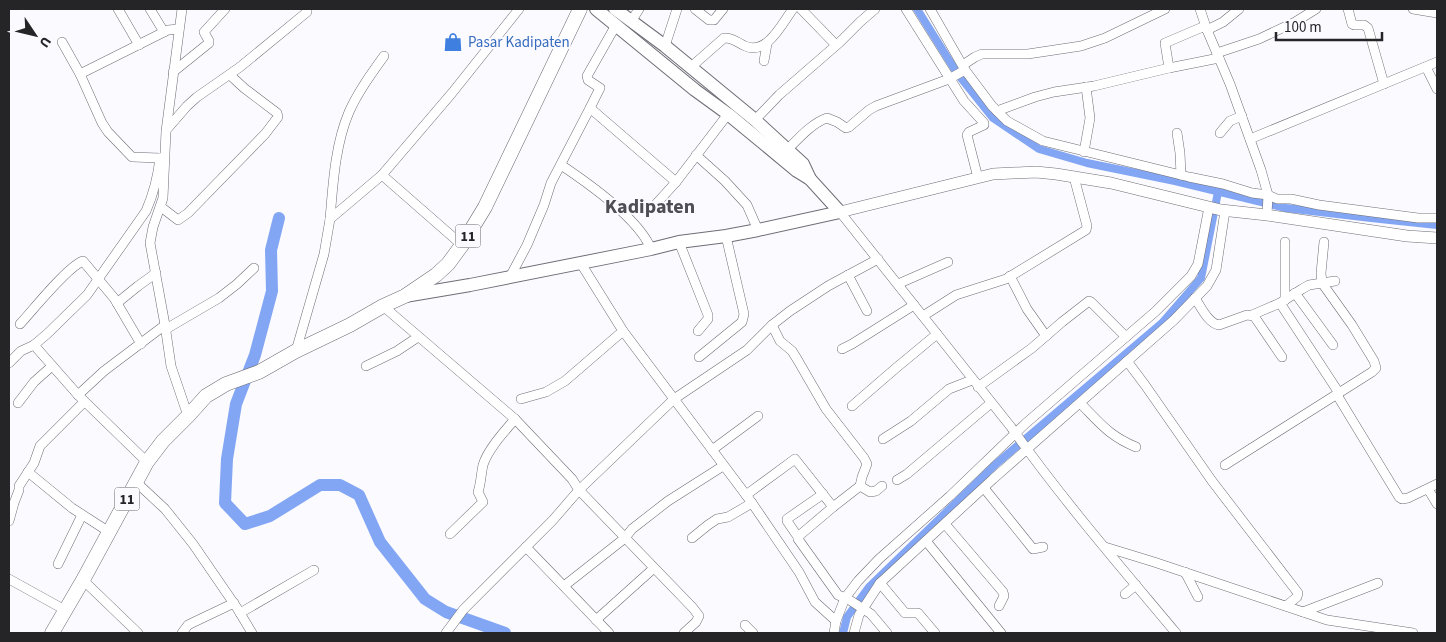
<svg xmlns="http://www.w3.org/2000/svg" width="1446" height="642" viewBox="0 0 1446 642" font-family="'Source Sans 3',sans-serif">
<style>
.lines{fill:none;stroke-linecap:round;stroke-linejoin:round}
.canal{stroke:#82a6f4;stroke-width:8}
.river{stroke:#82a6f4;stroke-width:12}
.minor-casing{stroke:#6f6d75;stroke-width:10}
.secondary-casing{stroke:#6f6d75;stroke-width:12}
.primary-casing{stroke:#6f6d75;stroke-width:14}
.trunk-casing{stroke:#6f6d75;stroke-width:15}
.minor{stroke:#fff;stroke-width:9}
.secondary{stroke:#fff;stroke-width:11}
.primary{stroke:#fff;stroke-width:12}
.trunk{stroke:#fff;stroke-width:14}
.labels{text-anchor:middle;stroke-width:4;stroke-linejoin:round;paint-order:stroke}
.shield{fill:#fbfaff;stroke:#656468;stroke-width:1}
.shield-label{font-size:14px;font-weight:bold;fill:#252427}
.shop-label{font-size:15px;fill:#366cbe;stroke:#fbfaff;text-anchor:start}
.district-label{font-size:20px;font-weight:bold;fill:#4f4e55;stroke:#fbfaff}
</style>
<rect width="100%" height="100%" fill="#fbfaff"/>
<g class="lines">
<g class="canal">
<polyline points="917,9 957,73 993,118 1039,149 1087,163 1175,181 1286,208 1371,218 1437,225"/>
<polyline points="843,633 847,617 869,587 996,464 1162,323 1201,278 1218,192"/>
</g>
<polyline class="river" points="279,218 271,250 272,291 255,355 236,404 227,459 225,503 245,524 270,516 320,485 340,485 359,495 380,542 425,599 446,612 505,633"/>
<g class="minor-casing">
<g id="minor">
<polyline points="118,9 139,45"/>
<polyline points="150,9 164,32"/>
<polyline points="182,9 166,131 163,198 153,227 150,243 165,325 171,366 188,416"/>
<polyline points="695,9 709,20 714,20 723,9"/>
<polyline points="801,9 836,45"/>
<polyline points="906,9 964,101 984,123 984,125 969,132 967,135 978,178"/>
<polyline points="930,9 965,70 992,106 1007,121 1043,141 1189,177 1223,184 1252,193 1268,195 1277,199 1291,199 1319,205 1418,218 1437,218"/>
<polyline points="1200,9 1207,30 1230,84 1261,170 1268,195 1267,215"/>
<polyline points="1348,9 1352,24 1354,25 1364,25 1368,28 1384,84"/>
<polyline points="1413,9 1437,13"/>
<polyline points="632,20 639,9"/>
<polyline points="1207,30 1223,22 1239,9"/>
<polyline points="62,42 80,74 102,123 108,132 132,157 160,158"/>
<polyline points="665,46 677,9"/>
<polyline points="1217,53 1259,39 1295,22 1316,9"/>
<polyline points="764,61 767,44"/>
<polyline points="963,65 975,57 982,54 1028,54 1081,46 1105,38 1165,9"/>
<path d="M 691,67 L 724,38 C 732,37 738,43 745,46 C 767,56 782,23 793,9"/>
<polyline points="1426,67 1437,89"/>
<polyline points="1169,68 1219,58"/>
<polyline points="173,72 209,43 209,41 204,32 225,9"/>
<polyline points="80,74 168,30 179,29"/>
<polyline points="590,108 600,88 588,80 587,76 616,25"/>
<polyline points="997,111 1035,97 1054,92 1094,86 1169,68 1165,43 1205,26"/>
<polyline points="755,120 779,95 840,42 860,22 875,9"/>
<polyline points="167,129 187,106 197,97 240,67 307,12 307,9"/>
<polyline points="1177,133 1180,153 1181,175"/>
<polyline points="1220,133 1230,121 1242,116"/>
<polyline points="1250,139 1437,62"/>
<path d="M 787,150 C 798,139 812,123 827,118 L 837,122 L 846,128 L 849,127 L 869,110 L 876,106 L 949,79 L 965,70"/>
<polyline points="1084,152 1090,118 1086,87"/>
<polyline points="696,155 725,181 747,205 758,230"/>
<path d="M 561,165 C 588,183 639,219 651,249"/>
<polyline points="382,175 462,245"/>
<polyline points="656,204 676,182"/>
<polyline points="161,207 178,220 188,213 265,134 278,117 277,113 244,88 230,75"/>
<path d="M 840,212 L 1011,427 C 1062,499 1120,566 1176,633"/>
<path d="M 330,219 C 333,184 335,145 349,112 C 358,92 371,74 384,56"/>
<polyline points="679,242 708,315 708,319 698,331"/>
<polyline points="1285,242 1285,300"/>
<polyline points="580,262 623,331 752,503 799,572 815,602 836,621"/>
<polyline points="848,275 867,311"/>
<polyline points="1010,276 1027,309 1046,336"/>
<polyline points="510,277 527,245 544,205 551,183 590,108 676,182 728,114"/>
<polyline points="898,284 948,262"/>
<polyline points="1295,293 1333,345"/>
<path d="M 1195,298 C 1201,307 1208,323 1219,325 L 1247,315 L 1254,316 L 1282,357"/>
<polyline points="117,303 138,286 156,273"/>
<polyline points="1280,303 1339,393"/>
<polyline points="383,306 515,419 572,479 579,490 693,608 699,616 696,622 684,633"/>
<polyline points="1252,315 1280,303 1302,289 1309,285 1335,281"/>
<polyline points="923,316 956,295 1006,279 1086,230 1087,226 1074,177"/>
<path d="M 20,324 C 33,310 67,267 83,261 L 114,298 L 141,344"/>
<polyline points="772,325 780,341 792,351 797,359 826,409 864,458 867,464 862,477 860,486 870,492 876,491 882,486"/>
<polyline points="166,329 219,298 237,284 254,268"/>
<polyline points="34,345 78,395 147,462"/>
<polyline points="842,349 852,344 914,305"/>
<polyline points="296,351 324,254 330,219 382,175 452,93 519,9"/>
<polyline points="699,357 742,322 744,314 726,236"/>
<polyline points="1127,361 1145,385 1212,481 1298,593 1297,597 1286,606"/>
<path d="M 9,363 L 21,351 L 34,345 L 47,334 L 87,295 L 146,211 C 153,195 158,176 160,158"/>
<polyline points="366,366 397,351 418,337"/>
<polyline points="978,387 1032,348 1062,322 1089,301 1091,302 1126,337"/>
<polyline points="78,395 104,371 165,325"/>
<polyline points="1337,395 1399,497 1402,499 1408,498 1437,484"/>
<polyline points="521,399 546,392 565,381 623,331"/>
<polyline points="18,403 34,382 52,366"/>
<path d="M 1080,403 C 1100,423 1109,436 1136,447"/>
<polyline points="852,406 896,368 937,334"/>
<polyline points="883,439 911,421 949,389 972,380"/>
<polyline points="712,450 758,416"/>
<polyline points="1225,465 1372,372 1376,368 1374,361 1352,325 1322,283 1321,273 1324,242"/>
<polyline points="28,472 72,508 103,528 108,532"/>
<polyline points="897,480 907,474 991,403"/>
<polyline points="136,482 165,509 193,544 237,608 252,633"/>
<polyline points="984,488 1033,549 1043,547"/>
<polyline points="1428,489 1437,504"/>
<polyline points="746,495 795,459 833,507 860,486"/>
<polyline points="833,507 800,535 798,539 838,595 848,599 871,614 887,633"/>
<polyline points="9,521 14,503 19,490 19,486 34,463 40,446 84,402"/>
<polyline points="945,524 1003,592 1004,596 999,606"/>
<path d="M 450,534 L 483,502 L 478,492 C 481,483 481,474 483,465 C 488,449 504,432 515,419"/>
<polyline points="798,537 787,521 787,519 823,494"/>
<polyline points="692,538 708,525 717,519 728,517 752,503"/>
<polyline points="926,541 1001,633"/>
<polyline points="526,547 609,633"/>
<polyline points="1105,547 1154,562 1327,620 1413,633"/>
<polyline points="58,564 82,515"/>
<polyline points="1185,572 1198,597"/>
<polyline points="9,579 65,610"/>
<polyline points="83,580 138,633"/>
<polyline points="880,583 905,613 918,613 935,633"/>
<polyline points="564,586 625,538 632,529 668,501 723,466"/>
<polyline points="1125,594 1136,585"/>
<polyline points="1303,612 1378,583"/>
<polyline points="240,613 314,570"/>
<polyline points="596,620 654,568"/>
<polyline points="745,625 753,633"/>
<polyline points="182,633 188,625 192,623 234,603"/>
<polyline points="446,633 463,610 553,520 579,490 674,399 747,350 772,325 790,311 828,286 878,259"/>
<polyline points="834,633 836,621 845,598 858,581 879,559 950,496 1025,424 1156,311 1191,276 1198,264 1209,207"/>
<polyline points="854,633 859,615 880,583 993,479 1174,320 1207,286 1216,270 1225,211"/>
</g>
</g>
<g class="secondary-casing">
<polyline id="secondary" points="840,212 993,174 1036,172 1056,174 1111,183 1221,210 1267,215 1407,236 1437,238"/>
</g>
<g class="primary-casing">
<g id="primary">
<polyline points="596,9 695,90 728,114 797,171 810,179 840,212"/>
<polyline points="615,9 665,46 755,120 803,164 810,179"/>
<polyline points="405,296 470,285 651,249 679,242 726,236 758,230 840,212"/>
</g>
</g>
<g class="trunk-casing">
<polyline id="trunk" points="52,633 83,580 147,462 163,441 188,416 206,396 226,384 259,372 296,351 350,325 383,306 405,296 436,275 448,264 462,245 485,207 580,9"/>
</g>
<use href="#minor" class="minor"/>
<use href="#secondary" class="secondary"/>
<use href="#primary" class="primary"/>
<use href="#trunk" class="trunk"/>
</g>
<defs>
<g id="shop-bare" transform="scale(1.5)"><path d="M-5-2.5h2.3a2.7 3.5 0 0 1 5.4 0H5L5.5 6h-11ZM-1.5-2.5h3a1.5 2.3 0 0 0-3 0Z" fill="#3f7fe0" stroke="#fbfaff" stroke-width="2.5" paint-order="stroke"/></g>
</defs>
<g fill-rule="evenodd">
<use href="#shop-bare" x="453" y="42"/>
</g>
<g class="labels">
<g class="shield">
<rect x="455.5" y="224.5" width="25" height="23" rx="4"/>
<rect x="114.5" y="487.5" width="25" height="23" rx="4"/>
</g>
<g class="shield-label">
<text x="468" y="241">11</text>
<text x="127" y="504">11</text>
</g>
<g class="shop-label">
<text x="468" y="47">Pasar Kadipaten</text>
</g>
<g class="district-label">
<text x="650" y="213">Kadipaten</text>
</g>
</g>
<rect width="1446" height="642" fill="none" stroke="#252427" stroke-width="20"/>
<g transform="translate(35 35) rotate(125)" stroke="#fbfaff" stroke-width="4" paint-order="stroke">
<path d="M0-4L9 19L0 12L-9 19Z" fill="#252427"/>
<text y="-8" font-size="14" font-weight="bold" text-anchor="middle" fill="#252427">U</text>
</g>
<path d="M1276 32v8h106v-8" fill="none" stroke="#252427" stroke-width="2.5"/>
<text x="1284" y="32" font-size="15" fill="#252427" stroke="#fbfaff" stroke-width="4" paint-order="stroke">100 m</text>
</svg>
